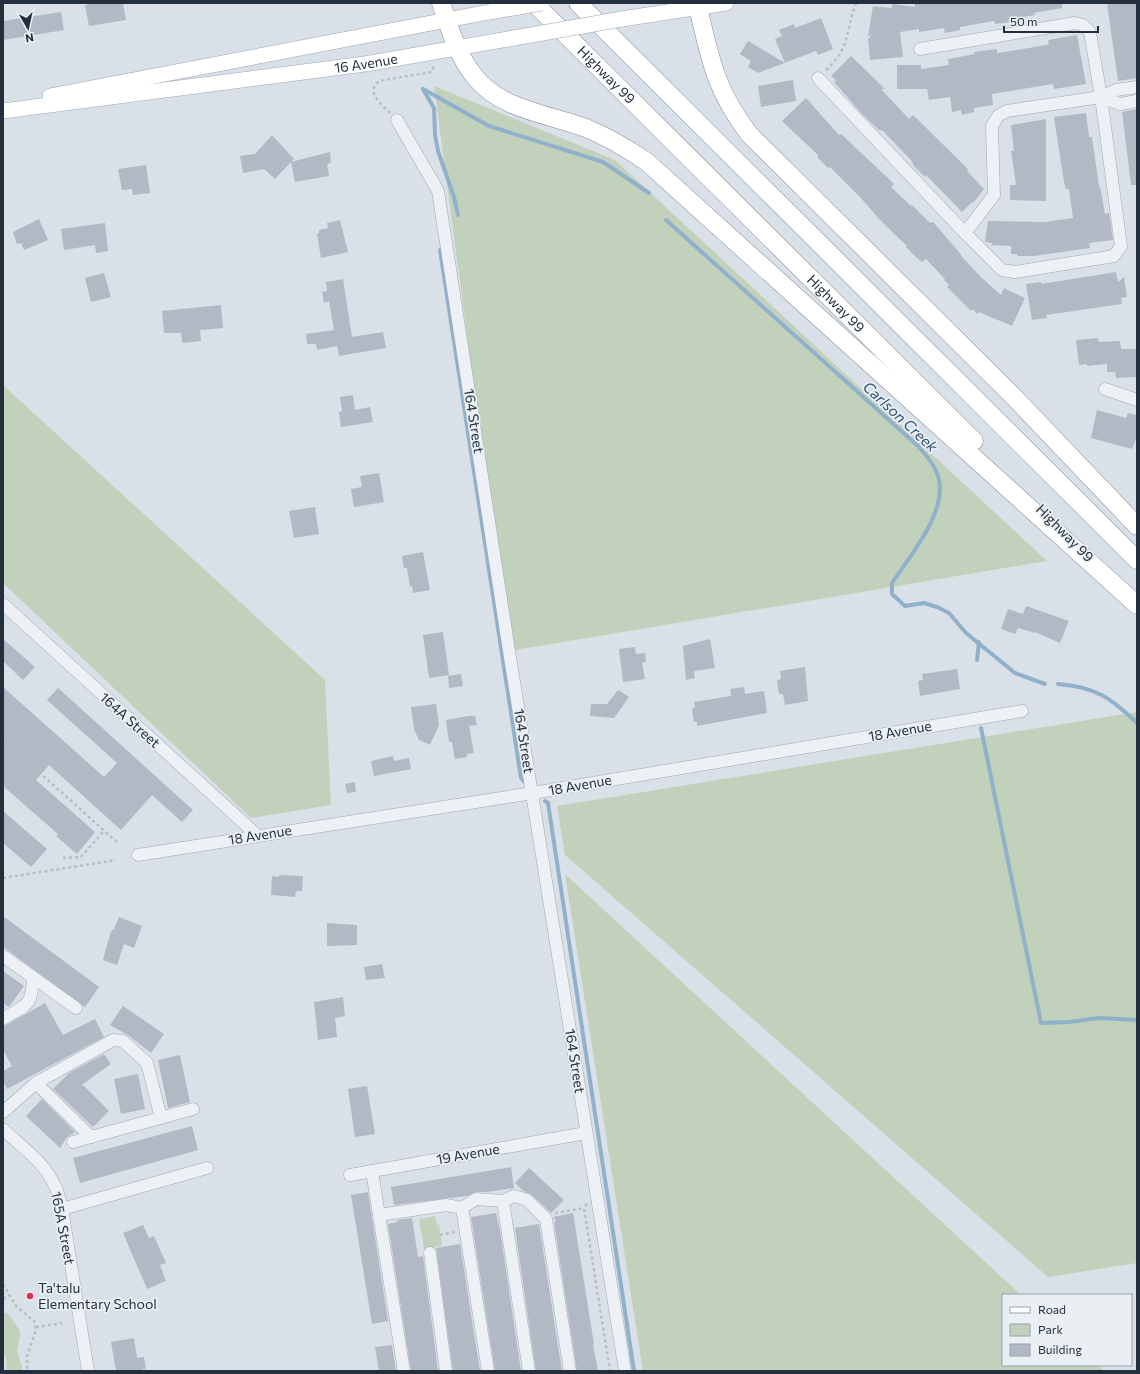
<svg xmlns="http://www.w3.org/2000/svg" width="1140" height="1374" viewBox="0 0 1140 1374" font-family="Commissioner,sans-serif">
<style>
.green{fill:#c2d1bb}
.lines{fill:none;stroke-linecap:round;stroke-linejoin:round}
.stream{stroke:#91b1cb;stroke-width:4}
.building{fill:#b1b9c4}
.minor-casing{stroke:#a0a7b1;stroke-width:13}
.major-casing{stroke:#99a5b3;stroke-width:16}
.highway-casing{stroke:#818e9e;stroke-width:19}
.path{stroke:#b9bec5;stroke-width:2.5;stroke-dasharray:3 3;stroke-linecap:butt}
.minor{stroke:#edf0f5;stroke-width:12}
.major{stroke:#fff;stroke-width:15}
.highway{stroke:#fff;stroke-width:18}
.major-bridge-casing{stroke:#99a5b3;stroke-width:16;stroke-linecap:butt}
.major-bridge{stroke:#fff;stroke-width:15}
.poi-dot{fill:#d93255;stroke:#eaeff4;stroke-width:1.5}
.labels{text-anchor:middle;stroke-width:3.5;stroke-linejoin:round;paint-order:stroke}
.street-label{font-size:14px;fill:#242f3d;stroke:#eaeff4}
.poi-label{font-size:14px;fill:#242f3d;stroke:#eaeff4;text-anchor:start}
.water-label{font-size:15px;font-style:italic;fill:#2b5074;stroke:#eaeff4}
</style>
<rect width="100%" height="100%" fill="#dae0e7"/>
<g class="green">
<polygon points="434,86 615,160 1047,561 509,651"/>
<polygon points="3,385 325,680 331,805 251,818 3,583"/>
<polygon points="1137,712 1137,1263 1048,1277 565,855 557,806"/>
<polygon points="565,874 1021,1295 1003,1295 1003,1365 1097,1365 1104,1371 643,1371"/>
<polygon points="435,1216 437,1225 439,1225 442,1246 424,1249 419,1219"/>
<polygon points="3,1312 8,1314 19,1329 20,1336 17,1351 23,1371 7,1371 6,1358 3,1351"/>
</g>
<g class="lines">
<g class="stream">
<polyline points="423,89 489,126 603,162 649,193"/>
<polyline points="423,89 434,108 435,135 438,151 454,197 458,215"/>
<path d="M 666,220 L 918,446 C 925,454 932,461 936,471 C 953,506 910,556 892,583 L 892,594 L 905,606 L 924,603 L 937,607 L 949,613 L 966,633 L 1015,673 L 1045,684"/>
<polyline points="440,250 521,778 527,784"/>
<polyline points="977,660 979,642"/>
<path d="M 1058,684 C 1096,687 1111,698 1137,723"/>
<polyline points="981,728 1041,1023 1069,1022 1099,1018 1137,1020"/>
<polyline points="545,801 548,803 634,1371"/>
</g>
</g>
<g class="building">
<polygon points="95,3 123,3 126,20 89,26 85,5"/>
<polygon points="915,3 1062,3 1062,8 1034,13 1035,15 1010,19 1010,22 995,24 994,21 960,27 960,30 945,33 944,28 919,32 919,29 900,32 903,57 870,60 868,39 872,35 868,36 873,6 892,8 892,4 915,7"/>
<polygon points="1107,3 1137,3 1137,78 1118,81"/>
<polygon points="61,12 64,30 3,40 3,21"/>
<polygon points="821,18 833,49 818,55 816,51 758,73 748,67 751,61 740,54 748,41 785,63 775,39 782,36 779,30 794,24 795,28"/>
<polygon points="1077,35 1086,84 1054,89 1053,84 992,94 993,105 974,108 974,112 962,115 961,110 952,112 950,97 929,100 927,89 897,89 897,65 921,65 921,69 949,65 948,59 975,54 974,52 997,49 997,53 1023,49 1046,45 1049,44 1048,40"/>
<polygon points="851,56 885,89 881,89 909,119 913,115 968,169 967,171 984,189 973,203 972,202 962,212 926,175 925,177 914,166 911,160 882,130 880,131 862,114 834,82 836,80 831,76"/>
<polygon points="793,80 796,101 761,107 758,86"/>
<polygon points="806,98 839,135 841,134 889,179 894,184 891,187 911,206 912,205 930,223 933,222 959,252 963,258 982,278 1001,295 1004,288 1025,298 1012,326 979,312 977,314 973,309 971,311 947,287 949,285 944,280 945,279 926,259 922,262 917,258 906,247 907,246 882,222 859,196 830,167 828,168 817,157 819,156 782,121"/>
<polygon points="1137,109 1137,185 1131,185 1122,112"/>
<polygon points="1086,113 1089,137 1092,137 1099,187 1100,187 1105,214 1109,213 1113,240 1089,243 1090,248 1034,256 1018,256 1017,254 1011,254 1011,246 992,245 992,243 985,242 988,221 1044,222 1073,218 1069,189 1066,189 1064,182 1054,117"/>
<polygon points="1046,119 1046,201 1010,200 1010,185 1016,185 1012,158 1011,151 1014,151 1011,125"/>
<polygon points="272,135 294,159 291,162 330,152 331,163 327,164 329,176 295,182 291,162 275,179 264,169 243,173 240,156 255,154"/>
<polygon points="146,165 150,193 133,195 132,189 122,190 118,169"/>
<polygon points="39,219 48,240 24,250 21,243 17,244 13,232"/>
<polygon points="340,220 348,252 321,258 317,234 319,233 319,230 328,228 327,223"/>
<polygon points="105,223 108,251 96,253 95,245 64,250 61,229"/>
<polygon points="1116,272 1118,282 1124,277 1127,297 1121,298 1122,304 1046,315 1047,318 1032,320 1026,284 1041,282 1041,284"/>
<polygon points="104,273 111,297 91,302 85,278"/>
<polygon points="343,279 352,337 383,332 386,348 339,356 337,346 317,350 316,344 307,344 306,334 334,330 329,301 324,303 322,292 327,291 326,282"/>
<polygon points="221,305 223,328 200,330 201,341 182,343 181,333 164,333 162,311"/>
<polygon points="1098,338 1099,342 1120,341 1121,349 1137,349 1137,377 1116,378 1115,372 1107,372 1107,364 1087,366 1087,364 1079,365 1076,340"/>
<polygon points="353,395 355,410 370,407 373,422 341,427 339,412 342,411 340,397"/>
<polygon points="1097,410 1126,418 1128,413 1137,415 1137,436 1132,449 1091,438"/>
<polygon points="379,473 384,502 354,507 351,489 362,487 360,476"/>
<polygon points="315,507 319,534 294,538 289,511"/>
<polygon points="423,552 430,590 413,593 412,586 410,587 407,568 404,568 402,556"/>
<polygon points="1026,606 1069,621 1060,643 1035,632 1035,633 1018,628 1015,634 1001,629 1008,609 1023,614"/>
<polygon points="443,632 449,675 429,678 423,635"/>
<polygon points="3,639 35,667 23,680 3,661"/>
<polygon points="710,639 715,668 694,671 695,678 686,680 683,646"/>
<polygon points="635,647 636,654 645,653 646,662 642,663 645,679 623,682 619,649"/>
<polygon points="805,667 808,701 785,705 783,694 779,694 777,680 781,679 780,671"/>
<polygon points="957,669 960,689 920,696 918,681 923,680 922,674"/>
<polygon points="461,674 463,686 449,688 448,676"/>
<polygon points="3,687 104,777 117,763 47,700 58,688 193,810 182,822 152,795 121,830 49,765 36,780 95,832 77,854 56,836 58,834 3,786"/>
<polygon points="744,687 745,694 764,691 767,713 697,726 697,722 694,722 692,708 695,708 694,702 731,696 730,689"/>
<polygon points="618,690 629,697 614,718 590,716 591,704 607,704"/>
<polygon points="436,704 439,725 430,745 419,740 414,729 411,707"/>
<polygon points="468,716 475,716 477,725 469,726 474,753 467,754 467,757 455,759 452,742 449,742 446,720"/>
<polygon points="393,756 394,761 409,758 411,769 374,776 371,761"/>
<polygon points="355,782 356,792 347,793 345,784"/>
<polygon points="3,811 47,849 31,867 3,843"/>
<polygon points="279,875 303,876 302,891 296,891 295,897 271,895 272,876 279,877"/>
<polygon points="3,916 99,987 85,1007 3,947"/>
<polygon points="119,917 142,926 134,948 124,944 117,965 103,960 111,931 114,929"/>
<polygon points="327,923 357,925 357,945 327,946"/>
<polygon points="382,964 385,978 366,980 364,967"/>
<polygon points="3,971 24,986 9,1007 3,1003"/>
<polygon points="343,997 345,1016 335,1018 337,1037 318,1040 314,1002"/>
<polygon points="45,1003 63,1035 95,1019 104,1037 7,1089 3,1082 3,1071 12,1066 3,1050 3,1027"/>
<polygon points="123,1006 164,1034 151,1053 128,1035 110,1025"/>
<polygon points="104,1054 111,1064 80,1086 83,1085 109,1111 93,1127 53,1089 69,1073"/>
<polygon points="180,1055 190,1102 168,1108 158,1060"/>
<polygon points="138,1074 145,1109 121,1114 114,1079"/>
<polygon points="367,1086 375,1134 355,1137 348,1089"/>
<polygon points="42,1099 75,1132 67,1137 60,1148 26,1116"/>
<polygon points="192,1126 198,1150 80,1183 73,1158"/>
<polygon points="511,1167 514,1188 487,1192 476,1192 467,1196 394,1205 391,1187"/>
<polygon points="529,1168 564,1200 551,1213 532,1195 523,1191 515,1183"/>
<polygon points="368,1192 388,1321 372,1324 351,1195"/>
<polygon points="496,1213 500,1230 521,1371 495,1371 471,1217"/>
<polygon points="573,1213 594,1344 593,1345 598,1371 577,1371 554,1222 556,1221 553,1217"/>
<polygon points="412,1218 418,1257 423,1256 438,1371 411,1371 388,1224 397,1222 397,1220"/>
<polygon points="539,1224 562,1371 536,1371 515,1228"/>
<polygon points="143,1225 149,1238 154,1236 166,1263 160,1265 166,1281 147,1289 123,1233"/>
<polygon points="460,1244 480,1371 453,1371 436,1248"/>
<polygon points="134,1338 137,1358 144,1357 146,1369 142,1369 142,1371 116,1371 111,1342"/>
<polygon points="392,1345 396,1371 379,1371 375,1347"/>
</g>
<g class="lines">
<g class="minor-casing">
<g id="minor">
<polyline points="818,78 965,233 1002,270 1015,272 1114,256 1121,246 1101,97 1090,32 1083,25 1075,23 920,49"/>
<polyline points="1101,97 1120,104 1137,101"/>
<polyline points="397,120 438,191 509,651 625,1371"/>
<polyline points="965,233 994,195 992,126 998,116 1007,111 1101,97 1116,90 1137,87"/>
<polyline points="1105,389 1137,400"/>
<polyline points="3,604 257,835"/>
<polyline points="138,855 533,793 1022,711"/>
<polyline points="3,956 76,1008"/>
<path d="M 3,1019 C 27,1004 32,1007 33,977"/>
<polyline points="36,1083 91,1137"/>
<polyline points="3,1112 36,1083 113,1040 123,1041 147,1063 161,1118"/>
<path d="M 3,1129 C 19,1145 43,1161 53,1182 C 58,1190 60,1200 62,1209 L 88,1371"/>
<polyline points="73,1142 193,1109"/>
<polyline points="372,1171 404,1371"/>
<polyline points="350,1175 586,1133"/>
<polyline points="503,1201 529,1371"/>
<polyline points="462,1208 488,1371"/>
<polyline points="62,1209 207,1168"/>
<polyline points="379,1215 446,1205 462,1208 476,1199 503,1201 514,1196 527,1200 546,1219 570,1371"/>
<polyline points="430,1253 446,1371"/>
</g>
</g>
<g class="major-casing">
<g id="major">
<polyline points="622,19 726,3"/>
<polyline points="50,96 489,12"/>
<path id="s1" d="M 3,111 L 365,64 L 514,38"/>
</g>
</g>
<g class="highway-casing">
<g id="highway">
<path d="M 441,3 C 450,29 457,55 475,77 C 501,110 549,114 586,128 C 608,137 628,149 647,162 L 1137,605"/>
<path id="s2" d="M 534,3 L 974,441"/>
<polyline points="578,3 1137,560"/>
<path d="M 697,3 C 710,57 714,88 749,134 L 1013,396 L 1137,526"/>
</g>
</g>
<g class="path">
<path d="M 826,70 C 851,47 845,32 856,3"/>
<path d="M 390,113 C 381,104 365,92 379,81 L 432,72 L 434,64"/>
<polyline points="3,740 118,843"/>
<polyline points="63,858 81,857 104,831"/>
<polyline points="3,878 116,860"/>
<polyline points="587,1204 584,1208 610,1371"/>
<polyline points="555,1213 584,1208"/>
<polyline points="440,1235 455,1232"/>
<polyline points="3,1284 16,1306 35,1322 36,1330 27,1356 27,1371"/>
<polyline points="3,1299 9,1295"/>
<polyline points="36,1327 62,1323"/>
</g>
<use href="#minor" class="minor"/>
<use href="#major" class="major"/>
<use href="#highway" class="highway"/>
<g class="major-bridge-casing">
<g id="major-bridge">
<polyline points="489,12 542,3"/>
<polyline points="514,38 622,19"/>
</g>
</g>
<use href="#major-bridge" class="major-bridge"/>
</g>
<circle class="poi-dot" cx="30" cy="1296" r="4"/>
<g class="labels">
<g class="street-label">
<text dy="5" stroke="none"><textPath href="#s1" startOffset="366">16 Avenue</textPath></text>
<text dy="5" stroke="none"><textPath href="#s2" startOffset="102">Highway 99</textPath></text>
<text dy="5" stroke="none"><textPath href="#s2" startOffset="426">Highway 99</textPath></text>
<text transform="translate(474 421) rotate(81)" y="5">164 Street</text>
<text transform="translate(1065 533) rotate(45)" y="5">Highway 99</text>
<text transform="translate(130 720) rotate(42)" y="5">164A Street</text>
<text transform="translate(900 731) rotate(-10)" y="5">18 Avenue</text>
<text transform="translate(524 741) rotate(81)" y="5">164 Street</text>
<text transform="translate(580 785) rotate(-10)" y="5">18 Avenue</text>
<text transform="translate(260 835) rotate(-9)" y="5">18 Avenue</text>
<text transform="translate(575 1061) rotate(81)" y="5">164 Street</text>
<text transform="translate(468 1154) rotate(-10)" y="5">19 Avenue</text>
<text transform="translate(63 1228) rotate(79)" y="5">165A Street</text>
</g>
<g class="poi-label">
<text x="38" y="1293">Ta'talu<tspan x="38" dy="16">Elementary School</tspan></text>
</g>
<g class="water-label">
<text transform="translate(900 417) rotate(43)" y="5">Carlson Creek</text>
</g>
</g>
<rect width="1140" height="1374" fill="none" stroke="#242f3d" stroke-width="8"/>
<rect x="1002" y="1294" width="130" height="72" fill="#eaeff4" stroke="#9ba2ab"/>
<rect x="1010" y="1307" width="20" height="6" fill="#ffffff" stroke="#9ba2ab"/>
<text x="1038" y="1314" font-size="12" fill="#242f3d">Road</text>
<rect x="1010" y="1324" width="20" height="12" fill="#c2d1bb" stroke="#9ba2ab"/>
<text x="1038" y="1334" font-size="12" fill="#242f3d">Park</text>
<rect x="1010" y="1344" width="20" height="12" fill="#b1b9c4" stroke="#9ba2ab"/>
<text x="1038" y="1354" font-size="12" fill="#242f3d">Building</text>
<g transform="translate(28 28) rotate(171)" stroke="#eaeff4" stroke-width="3" paint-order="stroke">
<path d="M0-3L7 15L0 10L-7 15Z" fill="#242f3d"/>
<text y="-6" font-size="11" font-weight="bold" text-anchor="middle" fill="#242f3d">N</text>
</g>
<path d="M1004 26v6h94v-6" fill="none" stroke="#242f3d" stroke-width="2"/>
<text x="1010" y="26" font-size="12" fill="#242f3d" stroke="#eaeff4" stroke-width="3" paint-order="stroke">50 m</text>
</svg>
